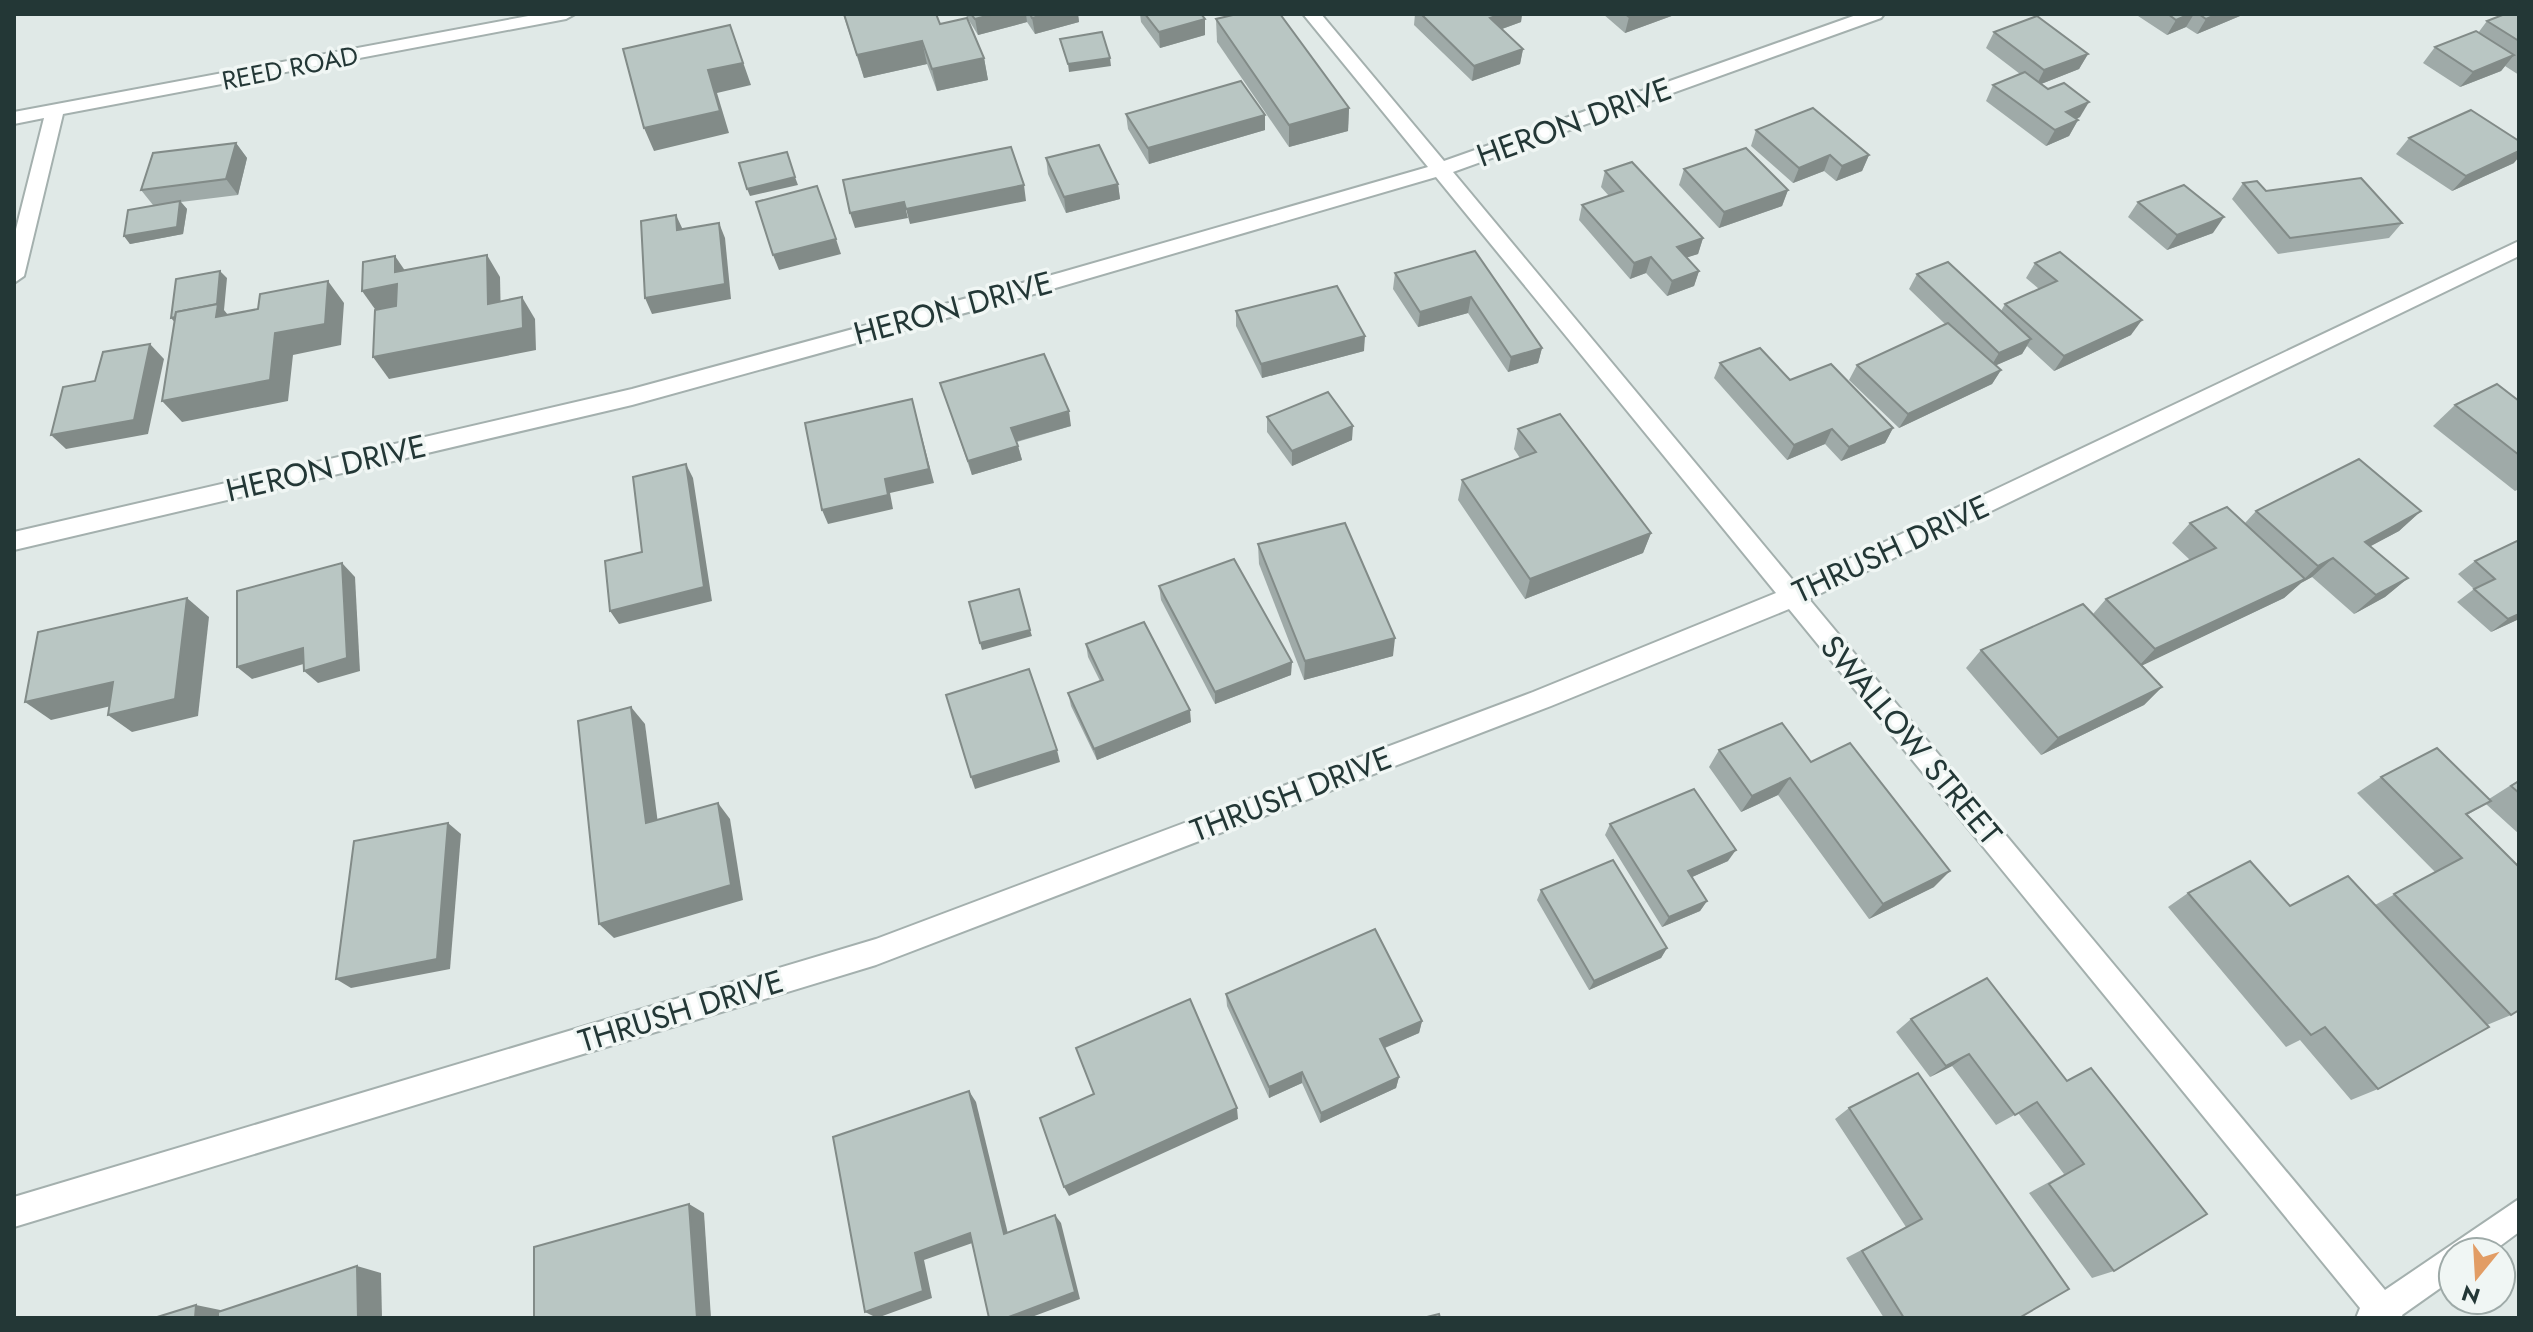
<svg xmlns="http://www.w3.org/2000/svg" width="2533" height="1332" viewBox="0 0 2533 1332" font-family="Jost,sans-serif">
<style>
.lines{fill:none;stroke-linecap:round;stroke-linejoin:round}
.minor-casing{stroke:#a4b0ae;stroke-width:4}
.minor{fill:#fff;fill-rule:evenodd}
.wall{fill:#9faaa8}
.shaded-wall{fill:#828b88}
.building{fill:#b9c6c3;stroke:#828b88;stroke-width:2}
.labels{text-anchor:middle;stroke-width:7;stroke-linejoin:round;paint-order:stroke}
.far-street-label{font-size:26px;fill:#233736;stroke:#f0f6f4}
.street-label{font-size:32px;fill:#233736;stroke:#f0f6f4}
</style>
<rect width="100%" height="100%" fill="#e0e9e7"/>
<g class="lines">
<g class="minor-casing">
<g id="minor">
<polygon points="539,14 575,14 566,19 63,114 24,276 14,283 14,237 44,118 14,124 14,112"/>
<polygon points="1303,14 1321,14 1444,161 1859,14 1884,14 1881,18 1453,172 1796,584 2519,241 2519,256 1809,599 2385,1290 2519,1199 2519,1232 2492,1252 2453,1252 2453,1279 2402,1315 2403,1318 2356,1318 2360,1308 1789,609 1551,706 876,965 14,1227 14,1197 876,939 1533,692 1776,593 1436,177 1059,287 632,405 14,550 14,532 632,389 1059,273 1428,167"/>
</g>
</g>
<use href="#minor" class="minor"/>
</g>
<g class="wall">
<polygon points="843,14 940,24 984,58 988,80 937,91 927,64 864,78"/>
<polygon points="965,14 1078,14 1079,22 1035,34 1027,22 978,35"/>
<polygon points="1140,14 1201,14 1205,19 1205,35 1160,48 1141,22"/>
<polygon points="1415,14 1522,14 1521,22 1502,29 1523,49 1520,64 1472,81 1414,25"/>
<polygon points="1603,14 1677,14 1625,33"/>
<polygon points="2135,14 2241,14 2240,16 2197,34 2186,27 2167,35"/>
<polygon points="2519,14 2519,75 2505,66 2501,71 2460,87 2423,63 2435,47 2478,33 2487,21"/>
<polygon points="1216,19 1349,108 1348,131 1289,147 1217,42"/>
<polygon points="1994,32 2088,54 2079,69 2041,84 2080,117 2077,119 2078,120 2069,136 2046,146 1986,101 1993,85 2020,74 1986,48"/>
<polygon points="1126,114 1265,130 1149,164 1128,129"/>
<polygon points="1756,130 1869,155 1862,171 1836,181 1824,171 1793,183 1751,146"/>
<polygon points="2409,138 2514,163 2452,191 2396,154"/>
<polygon points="236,143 247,158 238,195 181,202 187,209 183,234 130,244 124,236 153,205 141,190"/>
<polygon points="1046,158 1118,184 1120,199 1066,213 1048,174"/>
<polygon points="1684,169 1788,190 1782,206 1719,228 1679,185"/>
<polygon points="1605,171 1703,238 1698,254 1687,257 1699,271 1694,286 1667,296 1646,273 1630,279 1579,220 1582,205 1609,196 1601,187"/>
<polygon points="2243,183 2266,191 2402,223 2389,238 2278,254 2232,199"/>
<polygon points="2138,202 2213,233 2167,250 2128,217"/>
<polygon points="1475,251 1542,348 1538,363 1508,372 1468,313 1418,327 1393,289 1395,273"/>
<polygon points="2035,263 2131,335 2054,371 2027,346 2022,354 1996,365 2001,370 1992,384 1899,428 1849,380 1857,365 1945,324 1909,289 1917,274 2001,311 2005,304 2039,289 2026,278"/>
<polygon points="1236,311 1364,351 1262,378 1236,326"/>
<polygon points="1720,363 1790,380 1893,428 1885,443 1841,461 1825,444 1787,460 1714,378"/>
<polygon points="940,383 1071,426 1017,442 1022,460 972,475"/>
<polygon points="2519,401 2519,489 2515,491 2433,426 2455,405"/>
<polygon points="1267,417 1352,440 1292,466 1267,432"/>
<polygon points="1518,429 1651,533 1643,553 1525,599 1458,500 1462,480 1520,458 1514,449"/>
<polygon points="2256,511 2421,511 2399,531 2370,546 2408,578 2385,597 2354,614 2312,577 2301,583 2284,598 2142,665 2162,687 2144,705 2041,755 1966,668 1981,650 2093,614 2106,599 2190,560 2172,543 2190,523 2245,523"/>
<polygon points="2519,540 2519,619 2491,632 2457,602 2474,589 2458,574 2475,561"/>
<polygon points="1258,544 1393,656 1304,680 1259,564"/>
<polygon points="1159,586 1291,675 1215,704 1161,600"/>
<polygon points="1086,644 1191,722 1097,760 1071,706 1068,693 1100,681 1088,657"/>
<polygon points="1719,750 1811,762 1934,887 1869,919 1778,795 1741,812 1709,767"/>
<polygon points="2381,777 2489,799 2519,780 2519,834 2486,804 2467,815 2511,1015 2487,1025 2378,1089 2351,1100 2300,1040 2286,1047 2168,907 2188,893 2290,906 2375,905 2435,872 2357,793"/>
<polygon points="1610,824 1728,861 1692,877 1707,901 1700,911 1662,927 1605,835"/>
<polygon points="1541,890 1667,948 1661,958 1589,990 1537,900"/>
<polygon points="1226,994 1422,1021 1419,1033 1385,1048 1399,1077 1396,1088 1320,1123 1302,1083 1269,1098 1227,1006"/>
<polygon points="1911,1019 2067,1081 2114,1271 2092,1278 2029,1193 2064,1174 2018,1113 1996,1125 1952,1066 1930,1077 1896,1032"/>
<polygon points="1849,1108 2019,1318 1884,1318 1846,1258 1906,1227 1835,1119"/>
</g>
<g class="shaded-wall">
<polygon points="994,14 1026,14 1027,22 978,35 975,19"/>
<polygon points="1047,14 1078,14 1079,22 1035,34 1032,18"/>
<polygon points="1502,14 1522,14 1521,22 1488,34 1490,18"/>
<polygon points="1638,14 1677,14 1625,33 1629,17"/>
<polygon points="2190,14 2194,14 2186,27 2167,35 2176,20"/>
<polygon points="2218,14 2241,14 2240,16 2197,34 2206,19"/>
<polygon points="1205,19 1205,35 1160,48 1159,32"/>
<polygon points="730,25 751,85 717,93 729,133 654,151 644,128 708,70"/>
<polygon points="922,41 927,64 864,78 857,55"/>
<polygon points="1523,49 1520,64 1472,81 1474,66"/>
<polygon points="2088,54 2079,69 2036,86 2044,70"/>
<polygon points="2514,55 2501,71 2460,87 2473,72"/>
<polygon points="984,58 988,80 937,91 932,69"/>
<polygon points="1110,58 1111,66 1069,72 1068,64"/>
<polygon points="2089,102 2080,117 2058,127 2066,112"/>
<polygon points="1349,108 1348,131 1289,147 1289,125"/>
<polygon points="1265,115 1265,130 1149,164 1148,148"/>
<polygon points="2078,120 2069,136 2046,146 2055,130"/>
<polygon points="236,143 247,158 238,195 226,179"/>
<polygon points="2519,151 2519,157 2514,163 2452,191 2466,176"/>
<polygon points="1830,155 1824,171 1793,183 1799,168"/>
<polygon points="1869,155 1862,171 1836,181 1842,166"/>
<polygon points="795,177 798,185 750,196 747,189"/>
<polygon points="1118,184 1120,199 1066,213 1064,197"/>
<polygon points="1024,185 1026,201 910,224 906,209"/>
<polygon points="1788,190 1782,206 1719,228 1724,212"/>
<polygon points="180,201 187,209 183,234 130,244 124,236"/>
<polygon points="904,202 908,218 855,228 850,213"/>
<polygon points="676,215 683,230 677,230"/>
<polygon points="2224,217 2213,233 2167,250 2177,235"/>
<polygon points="719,223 725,238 731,299 652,314 645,298"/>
<polygon points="1703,238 1698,254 1673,262 1677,247"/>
<polygon points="836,239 841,254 779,270 773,255"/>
<polygon points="487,255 500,277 501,325 488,304"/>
<polygon points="395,256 410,278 395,272"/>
<polygon points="1651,257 1646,273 1630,279 1634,263"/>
<polygon points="220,271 227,278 224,310 236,325 178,326 171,318"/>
<polygon points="1699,271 1694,286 1667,296 1672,281"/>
<polygon points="328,281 344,303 341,345 293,355 288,401 182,422 162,401 275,333"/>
<polygon points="397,284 412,306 377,312 362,291"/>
<polygon points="522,297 535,319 536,350 389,379 373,357"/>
<polygon points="1471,297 1468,313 1418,327 1420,312"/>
<polygon points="2142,320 2131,335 2054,371 2064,356"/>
<polygon points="1365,336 1364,351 1262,378 1261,364"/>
<polygon points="2031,339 2022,354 1990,368 1999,353"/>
<polygon points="150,344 164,359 148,434 66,449 51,435"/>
<polygon points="1542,348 1538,363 1508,372 1511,357"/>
<polygon points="2001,370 1992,384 1899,428 1908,414"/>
<polygon points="912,399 934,483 890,493 893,509 828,524 822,510 885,479"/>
<polygon points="1069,411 1071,426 1014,442 1011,428"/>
<polygon points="1353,426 1352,440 1292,466 1292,451"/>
<polygon points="1893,428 1885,443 1841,461 1849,447"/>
<polygon points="1832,429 1825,444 1787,460 1794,445"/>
<polygon points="1018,446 1022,460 972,475 968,461"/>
<polygon points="686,464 693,478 712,601 619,624 610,611 704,587"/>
<polygon points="2421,511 2399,531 2343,561 2365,542"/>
<polygon points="1651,533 1643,553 1525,599 1530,579"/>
<polygon points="2333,558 2312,577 2301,583 2284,598 2137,668 2155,649 2302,581 2318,566"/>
<polygon points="342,563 355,577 360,671 318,683 304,671"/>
<polygon points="2408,578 2385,597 2354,614 2376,595"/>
<polygon points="187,598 209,617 198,716 132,732 108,715"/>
<polygon points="2519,614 2519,619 2491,632 2508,619"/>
<polygon points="1030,630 1032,636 982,650 980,643"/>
<polygon points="1395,638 1393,656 1304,680 1305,661"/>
<polygon points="303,648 317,660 252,679 237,667"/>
<polygon points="1292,662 1291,675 1215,704 1215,692"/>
<polygon points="113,682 137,700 51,720 25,702"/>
<polygon points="2162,687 2144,705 2041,755 2058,738"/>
<polygon points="631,707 645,724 660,839 646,823"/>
<polygon points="1190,710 1191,722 1097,760 1094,749"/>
<polygon points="1057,750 1060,762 975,789 971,777"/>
<polygon points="1790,778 1778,795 1741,812 1752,796"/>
<polygon points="718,803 730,819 743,900 614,938 599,924"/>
<polygon points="448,823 461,834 450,969 351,988 336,979"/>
<polygon points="1736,850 1728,861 1681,882 1688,871"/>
<polygon points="1950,871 1934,887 1869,919 1883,904"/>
<polygon points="1707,901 1700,911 1662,927 1669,917"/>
<polygon points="1667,948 1661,958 1589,990 1594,981"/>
<polygon points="1422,1021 1419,1033 1377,1051 1380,1039"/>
<polygon points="1969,1054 1952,1066 1930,1077 1946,1066"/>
<polygon points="1302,1072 1302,1083 1269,1098 1269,1087"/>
<polygon points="1399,1077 1396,1088 1320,1123 1321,1113"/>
<polygon points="969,1091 976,1102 1010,1242 1004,1234"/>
<polygon points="1237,1108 1238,1119 1069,1196 1064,1187"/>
<polygon points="689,1204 704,1213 711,1318 697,1318"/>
<polygon points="1055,1215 1061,1223 1080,1299 1029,1318 1006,1318"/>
<polygon points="970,1233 978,1241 924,1260 932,1298 877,1318 865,1312 915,1253"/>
<polygon points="357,1266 381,1273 382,1318 358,1318"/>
<polygon points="196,1305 225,1311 224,1318 195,1318"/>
</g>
<g class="building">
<polygon points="844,14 936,14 940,24 967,18 984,58 932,69 922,41 857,55"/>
<polygon points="971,14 994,14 975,19"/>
<polygon points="1030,14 1047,14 1032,18"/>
<polygon points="1145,14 1201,14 1205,19 1159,32"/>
<polygon points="1237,14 1280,14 1349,108 1289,125 1216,19"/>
<polygon points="1421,14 1502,14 1490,18 1523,49 1474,66"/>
<polygon points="1625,14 1638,14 1629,17"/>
<polygon points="2168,14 2190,14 2176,20"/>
<polygon points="2199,14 2218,14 2206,19"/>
<polygon points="2505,14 2519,14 2519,41 2487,21"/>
<polygon points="2037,16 2088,54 2044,70 1994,32"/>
<polygon points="730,25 743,63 708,70 720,111 644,128 623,49"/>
<polygon points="2476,31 2514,55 2473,72 2435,47"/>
<polygon points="1102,32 1110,58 1068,64 1060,39"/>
<polygon points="2025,72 2048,89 2064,83 2089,102 2066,112 2078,120 2055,130 1993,85"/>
<polygon points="1241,81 1265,115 1148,148 1126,114"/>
<polygon points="1813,108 1869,155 1842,166 1830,155 1799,168 1756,130"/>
<polygon points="2471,110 2519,141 2519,151 2466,176 2409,138"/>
<polygon points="236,143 226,179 141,190 153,153"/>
<polygon points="1099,145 1118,184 1064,197 1046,158"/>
<polygon points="1011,147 1024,185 906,209 904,202 850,213 843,180"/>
<polygon points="1746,148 1788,190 1724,212 1684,169"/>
<polygon points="787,152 795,177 747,189 739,163"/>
<polygon points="1632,162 1703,238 1677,247 1699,271 1672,281 1651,257 1634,263 1582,205 1623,191 1605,171"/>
<polygon points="2361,178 2402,223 2290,238 2243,183 2257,181 2266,191"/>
<polygon points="2184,185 2224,217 2177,235 2138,202"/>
<polygon points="817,186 836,239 773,255 756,202"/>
<polygon points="180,201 177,227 124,236 128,210"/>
<polygon points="676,215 677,230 719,223 725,284 645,298 641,221"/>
<polygon points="1475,251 1542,348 1511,357 1471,297 1420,312 1395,273"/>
<polygon points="2060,252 2142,320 2064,356 2005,304 2057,281 2035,263"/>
<polygon points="487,255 488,304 522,297 523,328 373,357 375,310 396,306 397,284 362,291 363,262 395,256 395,272"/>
<polygon points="1948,262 2031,339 1999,353 1917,274"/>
<polygon points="220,271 217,304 176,312 175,317 171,318 176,279"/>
<polygon points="328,281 325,324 275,333 270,380 162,401 176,312 218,304 216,317 258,309 260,294"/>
<polygon points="1337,286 1365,336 1261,364 1236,311"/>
<polygon points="1948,323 2001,370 1908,414 1857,365"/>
<polygon points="150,344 134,420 51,435 63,387 95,381 103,352"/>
<polygon points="1760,348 1790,380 1831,364 1893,428 1849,447 1832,429 1794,445 1720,363"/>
<polygon points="1044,354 1069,411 1011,428 1018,446 968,461 940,383"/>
<polygon points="2497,384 2519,401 2519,455 2455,405"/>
<polygon points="1328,392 1353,426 1292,451 1267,417"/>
<polygon points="912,399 929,469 885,479 888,495 822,510 805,423"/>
<polygon points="1560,414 1651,533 1530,579 1462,480 1536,452 1518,429"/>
<polygon points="2359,459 2421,511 2365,542 2408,578 2376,595 2333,558 2318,566 2256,511"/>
<polygon points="686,464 704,587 610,611 605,561 642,552 633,477"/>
<polygon points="2227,507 2305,579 2155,649 2106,599 2216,548 2190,523"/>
<polygon points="1345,523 1395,638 1305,661 1258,544"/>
<polygon points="2519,540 2519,614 2508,619 2474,589 2495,579 2475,561"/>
<polygon points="1234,559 1292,662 1215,692 1159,586"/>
<polygon points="342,563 347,658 304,671 303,648 237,667 237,591"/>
<polygon points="1019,589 1030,630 980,643 969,602"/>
<polygon points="187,598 175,699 108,715 113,682 25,702 38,632"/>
<polygon points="2083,604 2162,687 2058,738 1981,650"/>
<polygon points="1144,622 1190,710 1094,749 1068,693 1103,680 1086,644"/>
<polygon points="1029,669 1057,750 971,777 946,695"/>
<polygon points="631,707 646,823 718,803 731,885 599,924 578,721"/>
<polygon points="1782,723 1811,762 1850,743 1950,871 1883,904 1790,778 1752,796 1719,750"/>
<polygon points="2437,748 2491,801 2466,814 2519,867 2519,1010 2511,1015 2394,894 2462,858 2381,777"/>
<polygon points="2519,781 2519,793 2511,786"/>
<polygon points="1694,789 1736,850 1688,871 1707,901 1669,917 1610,824"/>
<polygon points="448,823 437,959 336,979 354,841"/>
<polygon points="1613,860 1667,948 1594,981 1541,890"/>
<polygon points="2250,861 2290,906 2348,876 2489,1027 2378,1089 2325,1027 2311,1035 2188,893"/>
<polygon points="1375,929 1422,1021 1380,1039 1399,1077 1321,1113 1302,1072 1269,1087 1226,994"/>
<polygon points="1987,978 2067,1081 2091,1068 2207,1214 2114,1271 2049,1184 2084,1164 2037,1102 2015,1115 1969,1054 1946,1066 1911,1019"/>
<polygon points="1190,999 1237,1108 1064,1187 1040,1118 1094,1094 1076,1048"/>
<polygon points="1918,1073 2069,1289 2019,1318 1904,1318 1862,1251 1922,1219 1849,1108"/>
<polygon points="969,1091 1004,1234 1055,1215 1075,1292 1006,1318 989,1318 970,1233 915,1253 923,1291 865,1312 833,1137"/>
<polygon points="689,1204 697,1318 534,1318 534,1247"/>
<polygon points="357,1266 358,1318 218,1318 218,1312"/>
<polygon points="196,1305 195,1318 154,1318"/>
<polygon points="1439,1314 1440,1318 1423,1318"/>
</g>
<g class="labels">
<g class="far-street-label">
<text transform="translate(290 68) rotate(-11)" y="9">REED ROAD</text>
</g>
<g class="street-label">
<text transform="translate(1574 122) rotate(-20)" y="11">HERON DRIVE</text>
<text transform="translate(953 308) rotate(-15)" y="11">HERON DRIVE</text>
<text transform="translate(326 468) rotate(-13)" y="11">HERON DRIVE</text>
<text transform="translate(1891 549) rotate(-25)" y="11">THRUSH DRIVE</text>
<text transform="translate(1911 740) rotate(50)" y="11">SWALLOW STREET</text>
<text transform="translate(1291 794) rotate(-21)" y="11">THRUSH DRIVE</text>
<text transform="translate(681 1011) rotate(-17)" y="11">THRUSH DRIVE</text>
</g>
</g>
<rect width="2533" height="1332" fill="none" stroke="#233736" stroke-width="32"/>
<g transform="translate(2477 1276) rotate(198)"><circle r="38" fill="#f0f6f4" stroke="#9eaaa8" stroke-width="2"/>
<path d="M0-6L14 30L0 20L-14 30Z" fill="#e29d65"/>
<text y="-12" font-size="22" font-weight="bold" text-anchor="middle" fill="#233736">N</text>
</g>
</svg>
